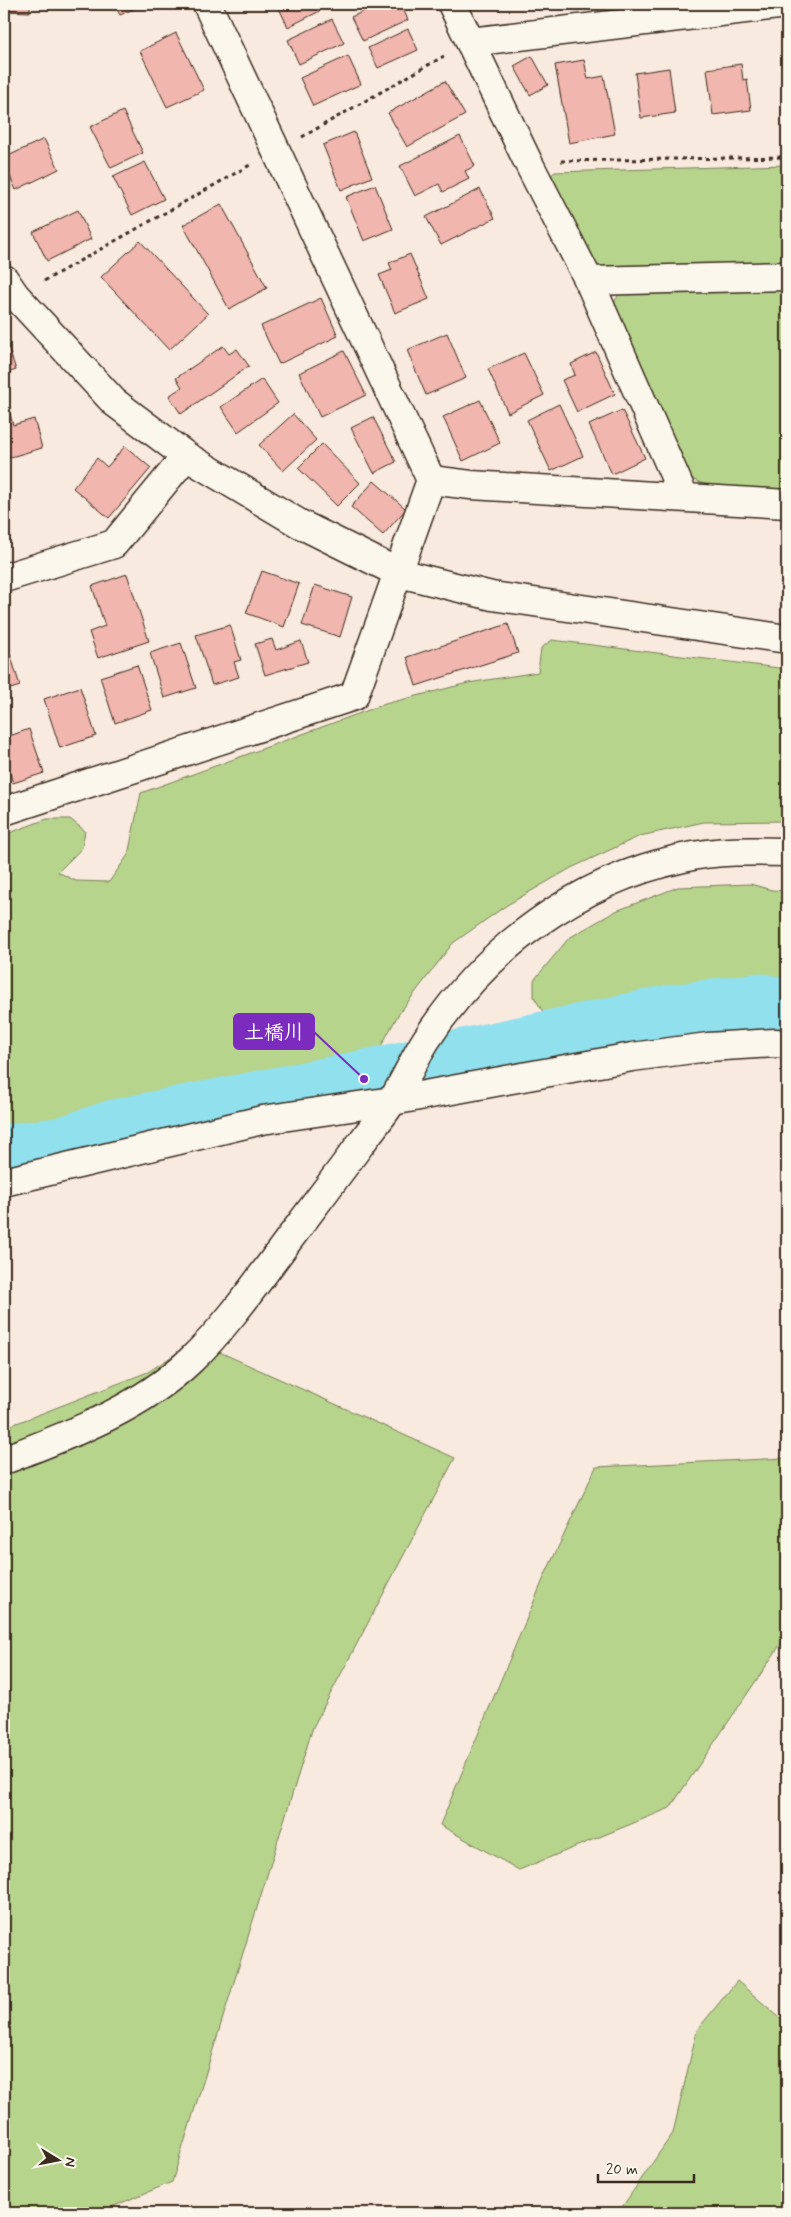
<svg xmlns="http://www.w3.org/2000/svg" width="791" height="2217" viewBox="0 0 791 2217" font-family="Mynerve,'Klee One',sans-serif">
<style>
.green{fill:#b7d48d;stroke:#797f56}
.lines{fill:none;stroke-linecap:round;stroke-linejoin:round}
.river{stroke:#90e0ee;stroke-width:58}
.building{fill:#f1b6ad;stroke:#3b2a1e}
.minor-casing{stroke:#3b2a1e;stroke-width:31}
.path{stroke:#3b2a1e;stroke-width:3;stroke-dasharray:4 4;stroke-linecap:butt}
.minor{stroke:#fbf7ec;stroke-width:28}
.leader{fill:none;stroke:#7b2cbf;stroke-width:2}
.callout-dot{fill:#7b2cbf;stroke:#fbf7ec;stroke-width:2}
.callout{fill:#7b2cbf;stroke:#7b2cbf;stroke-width:2}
.callout-label{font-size:20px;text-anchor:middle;font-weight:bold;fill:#fff}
</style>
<rect width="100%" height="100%" fill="#f9eadf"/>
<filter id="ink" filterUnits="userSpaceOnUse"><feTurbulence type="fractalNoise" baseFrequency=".02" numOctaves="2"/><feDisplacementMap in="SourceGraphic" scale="10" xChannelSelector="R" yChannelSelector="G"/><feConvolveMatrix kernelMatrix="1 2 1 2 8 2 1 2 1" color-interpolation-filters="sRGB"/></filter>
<g filter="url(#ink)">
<g class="green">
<polygon points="787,165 787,262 602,268 586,258 549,177 555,172"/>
<polygon points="787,288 787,491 708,486 692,479 612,306 621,291"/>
<polygon points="552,640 787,669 787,821 704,822 640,836 571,868 507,905 453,943 398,1015 373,1061 337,1068 248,1091 4,1142 4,835 47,819 70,819 85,831 82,848 58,872 76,881 109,882 128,855 141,793 385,704 468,683 538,672 541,648"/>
<polygon points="750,884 772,890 787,891 787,998 752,993 551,1025 534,997 534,980 569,938 616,911 678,887"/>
<polygon points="195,1341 455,1458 313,1727 172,2182 97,2213 4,2213 4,1428 148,1372"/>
<polygon points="787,1458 787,1635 670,1808 519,1870 440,1825 545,1575 596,1467"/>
<polygon points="737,1981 787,2024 787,2213 618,2213 673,2133 697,2030"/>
</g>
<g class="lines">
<polyline class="river" points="4,1153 61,1146 116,1128 364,1079 668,1014 756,1002 787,1007"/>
</g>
<g class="building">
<polygon points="4,4 30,4 30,12 4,11"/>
<polygon points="114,4 144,4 120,15"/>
<polygon points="277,4 317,4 320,11 288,27"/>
<polygon points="380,4 383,10 401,4 408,20 363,41 351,17"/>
<polygon points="332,19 344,43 299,64 288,40"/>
<polygon points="408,29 418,50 378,68 368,48"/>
<polygon points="176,33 204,90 167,107 140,51"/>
<polygon points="348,56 361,84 313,106 300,78"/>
<polygon points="532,56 548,85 530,95 514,66"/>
<polygon points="584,60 588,79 604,76 615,134 569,143 555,65"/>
<polygon points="741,64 743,80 747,79 751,110 713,115 707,69"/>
<polygon points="669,68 675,113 641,118 635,73"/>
<polygon points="445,81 465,115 407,147 388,113"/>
<polygon points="123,111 143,153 111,168 90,127"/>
<polygon points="354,132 372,177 341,190 323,145"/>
<polygon points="460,136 475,166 465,171 469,179 443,192 439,184 415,196 400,166"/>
<polygon points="44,139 59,169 16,190 4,163 4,158"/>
<polygon points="145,162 164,199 132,215 113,177"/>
<polygon points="375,185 393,229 364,241 346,197"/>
<polygon points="480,189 495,218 441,245 426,217"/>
<polygon points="221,204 267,288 229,309 183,225"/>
<polygon points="78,210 91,239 47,261 33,232"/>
<polygon points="140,241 208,314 169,350 101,277"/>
<polygon points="410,254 429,299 395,313 379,275 392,270 389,263"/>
<polygon points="321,298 338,336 279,364 261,326"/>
<polygon points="447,333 466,378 426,395 407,350"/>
<polygon points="4,335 16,370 4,374"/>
<polygon points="223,346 229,354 237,349 249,366 181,414 169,396 182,387 176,378"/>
<polygon points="344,351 366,395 320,417 299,373"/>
<polygon points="596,352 615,394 577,412 562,380 575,375 571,364"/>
<polygon points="524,353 544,395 508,413 488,369"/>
<polygon points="262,379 278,403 238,432 221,407"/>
<polygon points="480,400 500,443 463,461 443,417"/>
<polygon points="559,404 583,456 551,471 527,420"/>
<polygon points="8,406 13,425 34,419 42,448 4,459 4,407"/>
<polygon points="622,410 645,458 612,474 589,425"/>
<polygon points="293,414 316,440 283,471 259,445"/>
<polygon points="373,417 396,462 374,473 351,428"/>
<polygon points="322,444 360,483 337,506 298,468"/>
<polygon points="125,446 151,468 109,518 73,488 97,458 107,467"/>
<polygon points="374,481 406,509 383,535 351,507"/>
<polygon points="262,571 299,584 284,627 246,613"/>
<polygon points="127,574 149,641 98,658 89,632 105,626 92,586"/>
<polygon points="315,585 352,597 340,637 302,625"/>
<polygon points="508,624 518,653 416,686 407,657"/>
<polygon points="230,625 241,660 234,662 239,677 212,685 196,635"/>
<polygon points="272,639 276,650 301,641 308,662 265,675 255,644"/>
<polygon points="181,643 196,688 164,698 150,653"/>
<polygon points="8,647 20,686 4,691 4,648"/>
<polygon points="137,665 152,710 115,723 100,677"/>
<polygon points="80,687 96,736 60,748 44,699"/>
<polygon points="29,729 44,773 13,783 4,755 4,738"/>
</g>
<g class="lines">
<g class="minor-casing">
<g id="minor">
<polyline points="452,4 528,162 589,281 684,497"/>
<polyline points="470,42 787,4"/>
<polyline points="4,279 15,295 114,402 186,456 300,524 399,573 492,596 787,639"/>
<polyline points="589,281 787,276"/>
<polyline points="431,480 471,485 787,504"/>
<polyline points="4,578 114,544 186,456"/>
<polyline points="4,811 354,696 431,480 207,4"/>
<polyline points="4,1182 262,1120 392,1101 632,1057 708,1047 775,1043 787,1044"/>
<path d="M 4,1460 C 69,1435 140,1409 191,1360 C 230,1323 261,1276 293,1234 C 316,1203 339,1173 362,1142 C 372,1128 384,1114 393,1100 C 405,1080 414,1059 426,1040 C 485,949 576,881 683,858 C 717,850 753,851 787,852"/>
</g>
</g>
<g class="path">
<polyline points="302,137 444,56"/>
<polyline points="561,161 787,157"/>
<polyline points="44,281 250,165"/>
</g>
<use href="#minor" class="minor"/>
</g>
</g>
<path class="leader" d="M364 1079L314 1032"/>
<circle class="callout-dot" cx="364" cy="1079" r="5"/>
<rect class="callout" x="234" y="1014" width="80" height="35" rx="5"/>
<g class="callout-label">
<text x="274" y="1039">土橋川</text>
</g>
<rect width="791" height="2217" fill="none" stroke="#fbf7ec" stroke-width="20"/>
<rect x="10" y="10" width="771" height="2197" fill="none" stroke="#3b2a1e" stroke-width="2" filter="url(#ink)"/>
<g transform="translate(58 2160) rotate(100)" stroke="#fbf7ec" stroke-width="4" paint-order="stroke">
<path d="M0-4L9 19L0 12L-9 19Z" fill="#3b2a1e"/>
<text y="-8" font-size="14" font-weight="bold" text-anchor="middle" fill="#3b2a1e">N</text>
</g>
<path d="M598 2174v8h96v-8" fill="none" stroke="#3b2a1e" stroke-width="2.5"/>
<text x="606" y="2174" font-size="15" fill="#3b2a1e" stroke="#fbf7ec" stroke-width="4" paint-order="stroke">20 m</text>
</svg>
